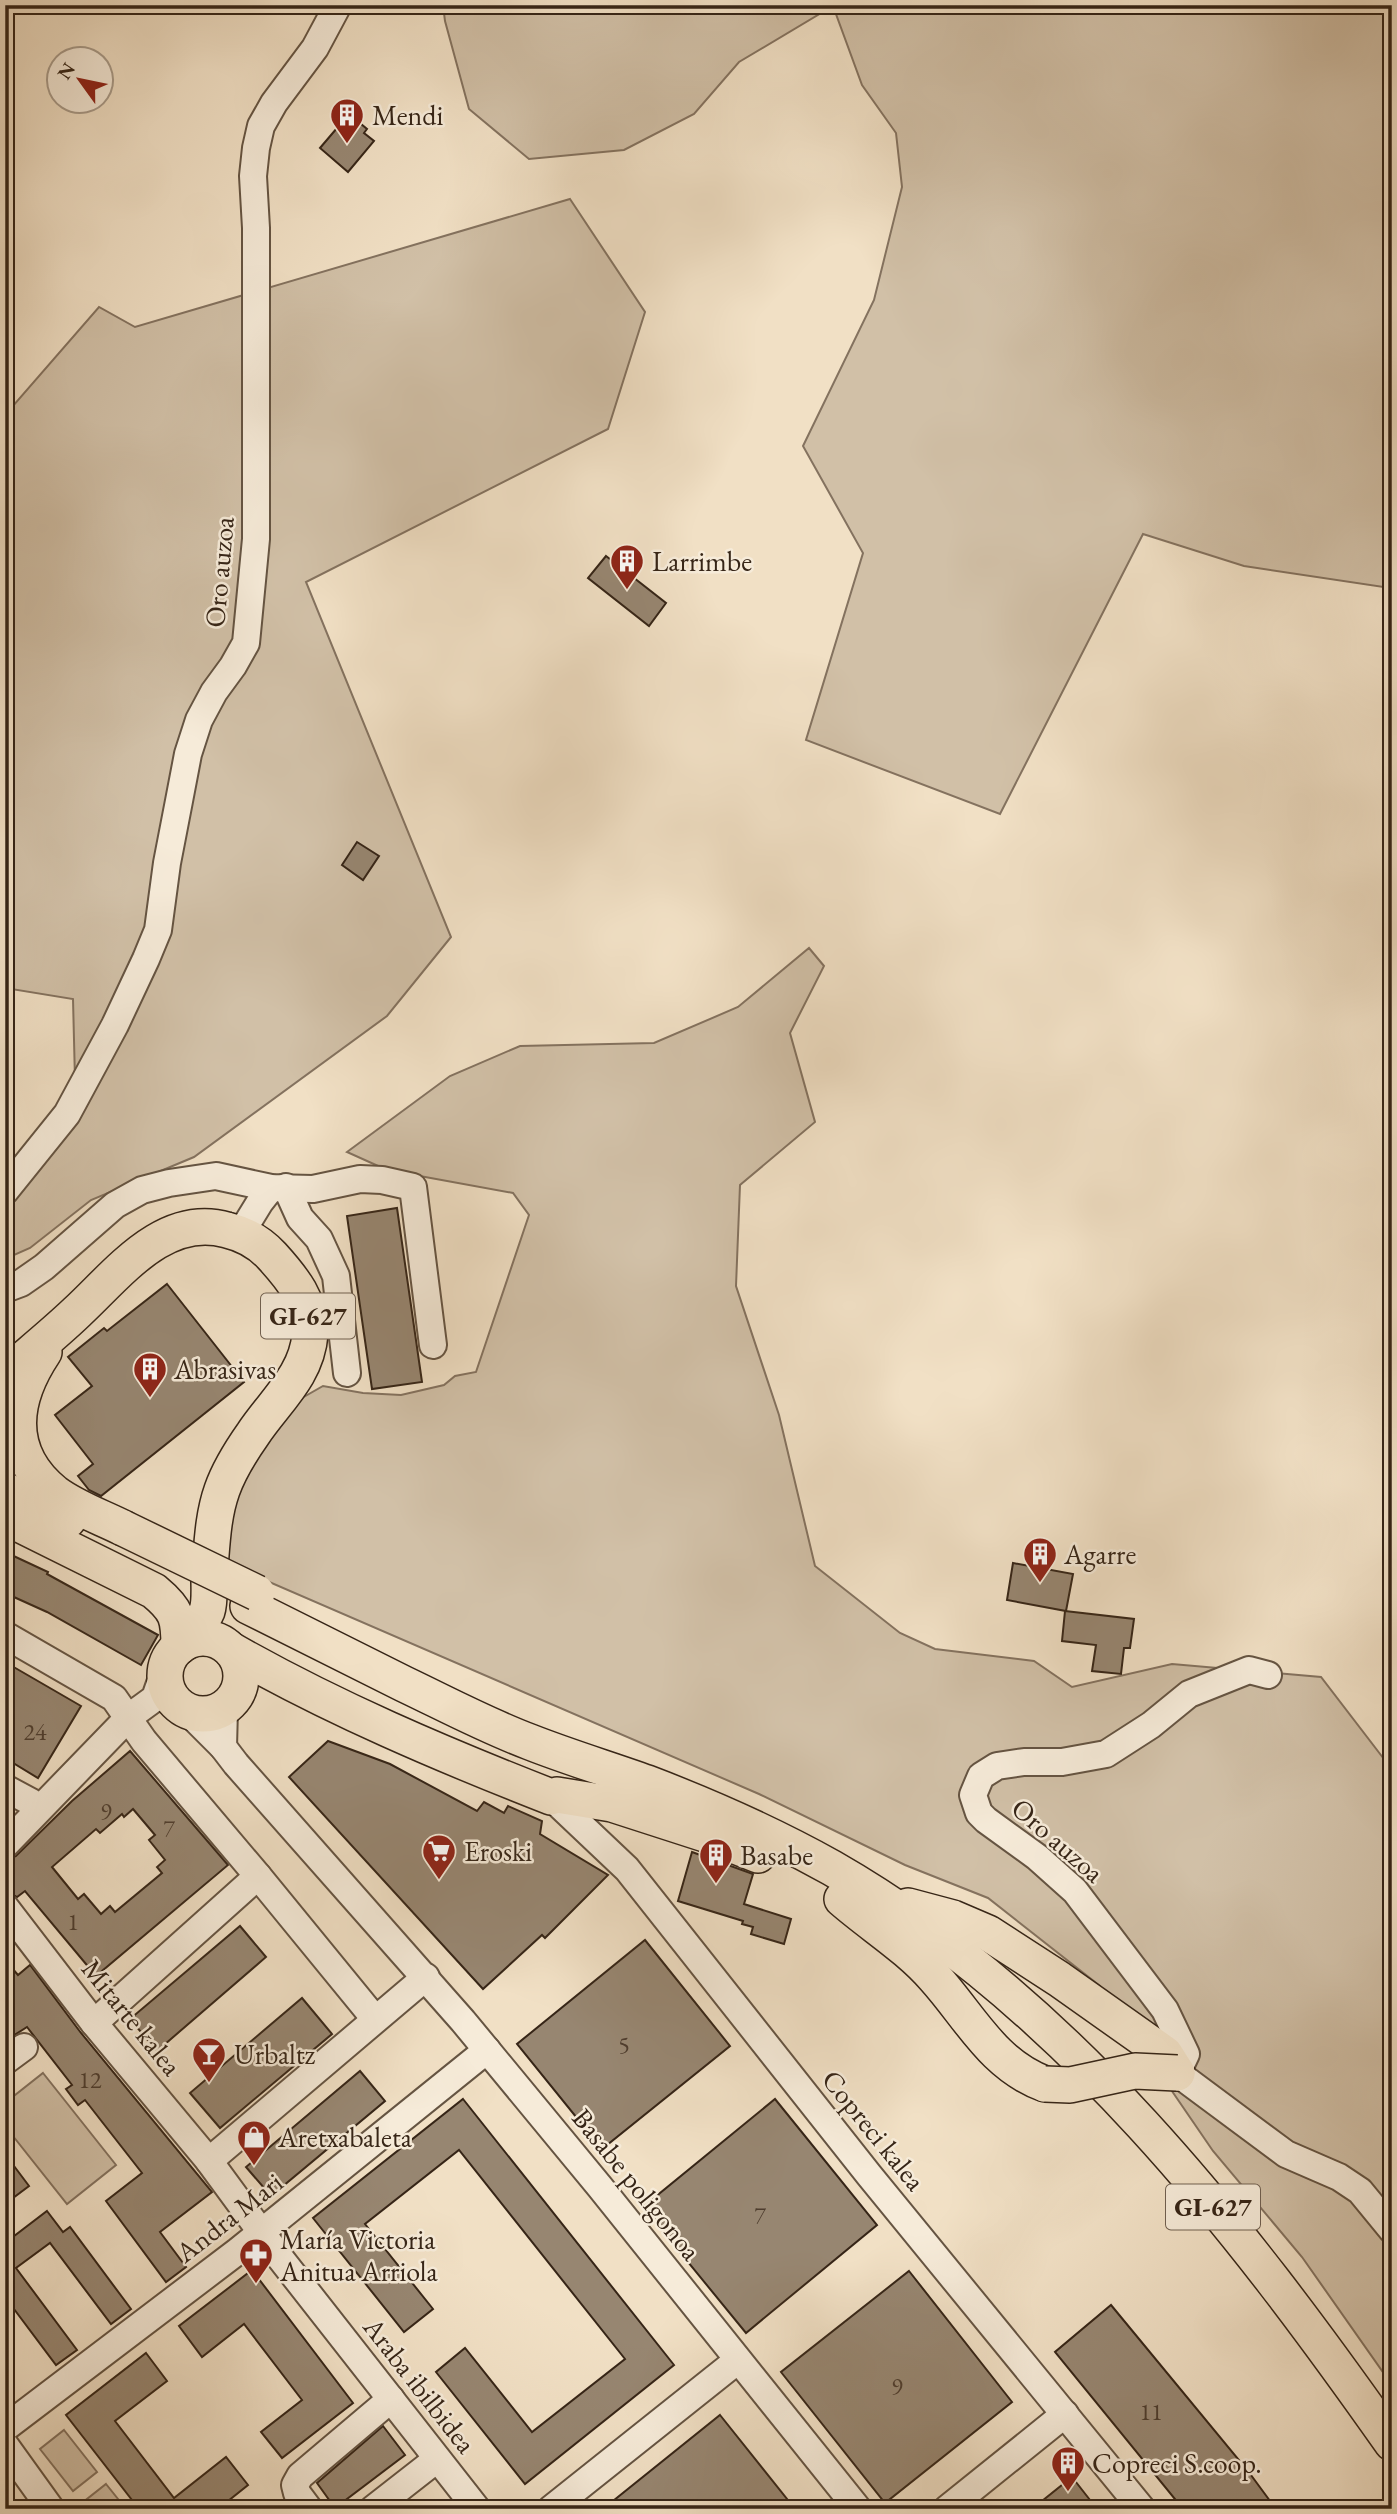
<svg xmlns="http://www.w3.org/2000/svg" width="1397" height="2514" viewBox="0 0 1397 2514" font-family="'EB Garamond',serif">
<style>
.green{fill:#d1c0a7;stroke:#84725f;stroke-width:2}
.building{fill:#978671;stroke:#362517;stroke-width:2;fill-rule:evenodd}
.lines{fill:none;stroke-linecap:round;stroke-linejoin:round}
.minor-casing{stroke:#655442;stroke-width:30}
.major-casing{stroke:#362517;stroke-width:38}
.minor{stroke:#f6ebd9;stroke-width:26}
.major{stroke:#f1e0c5;stroke-width:35}
.major-bridge-casing{stroke:#362517;stroke-width:38;stroke-linecap:butt}
.major-bridge{stroke:#f1e0c5;stroke-width:35}
.labels{text-anchor:middle;stroke-width:5;stroke-linejoin:round;paint-order:stroke}
.number-label{font-size:24px;fill:#4e3d2e}
.shield{fill:#f6ebd9;stroke:#706051;stroke-width:2}
.shield-label{font-size:26px;font-weight:bold;fill:#362517}
.poi-label{font-size:28px;fill:#362517;stroke:#f6ebd9;text-anchor:start}
.street-label{font-size:28px;fill:#362517;stroke:#f6ebd9}
</style>
<rect width="100%" height="100%" fill="#f1e0c5"/>
<filter id="stains"><feTurbulence type="fractalNoise" baseFrequency=".00286" numOctaves="4"/><feColorMatrix values="0 0 0 0 .2 0 0 0 0 .09 0 0 0 0 .02 0 0 0 .5 -.17"/></filter>
<radialGradient id="worn" r=".72"><stop offset=".6" stop-color="#630" stop-opacity="0"/><stop offset="1" stop-color="#630" stop-opacity=".3"/></radialGradient>
<g class="green">
<polygon points="443,5 1392,5 1392,586 1390,588 1244,566 1143,534 1000,814 806,740 863,553 803,446 874,300 902,187 896,133 862,85 833,6 739,62 694,114 624,150 529,159 469,109 445,21"/>
<polygon points="570,199 645,312 608,429 306,582 451,937 387,1016 194,1157 91,1200 30,1248 5,1259 5,1209 76,1121 73,999 5,988 5,415 99,307 135,327"/>
<polygon points="809,948 824,966 790,1033 815,1122 740,1185 736,1286 779,1415 815,1566 900,1633 935,1649 1034,1661 1072,1687 1172,1664 1321,1677 1387,1763 1392,1762 1392,1865 1388,1866 1392,1930 1392,2385 1302,2257 1213,2151 1100,1986 988,1898 905,1865 759,1794 221,1561 243,1475 302,1398 323,1386 363,1393 401,1395 444,1385 455,1376 476,1372 529,1215 513,1193 387,1170 347,1152 450,1076 520,1046 654,1043 738,1007"/>
<polygon points="43,2073 116,2165 67,2204 5,2126 5,2103"/>
<polygon points="64,2430 97,2472 73,2491 40,2449"/>
<polygon points="106,2484 126,2509 87,2509 82,2503"/>
</g>
<g class="building">
<polygon points="349,114 367,129 364,133 374,141 348,172 320,148"/>
<polygon points="606,556 666,603 649,626 588,578"/>
<polygon points="357,842 379,856 363,880 342,865"/>
<polygon points="397,1208 422,1382 372,1389 347,1216"/>
<polygon points="167,1284 244,1382 101,1496 89,1490 78,1476 93,1464 55,1415 92,1386 68,1357 104,1328 107,1331"/>
<polygon points="5,1552 48,1572 47,1574 158,1635 141,1665 47,1612 5,1593"/>
<polygon points="1013,1563 1073,1574 1066,1611 1007,1600"/>
<polygon points="1065,1611 1134,1619 1130,1648 1124,1648 1121,1674 1092,1671 1096,1645 1062,1641"/>
<polygon points="5,1662 81,1706 38,1778 5,1758"/>
<polygon points="328,1741 390,1764 477,1811 484,1802 504,1813 508,1806 542,1821 540,1834 608,1875 545,1938 542,1935 483,1989 289,1777"/>
<path d="M 130,1751 L 228,1865 L 96,1976 L 25,1891 L 17,1897 L 5,1890 L 5,1861 L 16,1856 L 72,1801 ZM 133,1809 L 155,1835 L 149,1840 L 165,1860 L 157,1867 L 162,1873 L 115,1912 L 110,1906 L 101,1914 L 84,1894 L 78,1899 L 52,1867 L 96,1829 L 100,1833 L 122,1814 L 124,1817 Z"/>
<polygon points="692,1852 753,1874 744,1904 791,1919 784,1944 751,1934 753,1927 742,1924 743,1921 678,1901"/>
<polygon points="240,1926 266,1957 157,2051 130,2019"/>
<polygon points="645,1940 730,2046 602,2149 517,2044"/>
<polygon points="5,1960 18,1975 30,1965 81,2033 212,2192 160,2232 186,2267 166,2282 106,2201 142,2173 85,2100 78,2105 66,2089 72,2085 27,2027 5,2041"/>
<polygon points="302,1998 332,2034 220,2128 190,2093"/>
<polygon points="360,2071 385,2101 271,2196 246,2167"/>
<polygon points="463,2099 674,2365 525,2484 436,2372 465,2348 532,2432 625,2359 459,2150 365,2224 433,2309 404,2332 313,2218"/>
<polygon points="775,2099 877,2225 746,2333 643,2207"/>
<polygon points="5,2154 29,2186 5,2204"/>
<polygon points="47,2211 63,2232 70,2227 131,2309 111,2324 50,2243 16,2268 77,2350 56,2365 5,2297 5,2243"/>
<polygon points="252,2270 353,2403 282,2458 261,2432 302,2400 244,2324 202,2357 179,2326"/>
<polygon points="909,2271 1012,2402 885,2503 781,2372"/>
<polygon points="1111,2305 1248,2471 1276,2509 1183,2509 1055,2352"/>
<polygon points="146,2353 167,2381 115,2421 174,2498 226,2457 248,2485 218,2509 139,2509 66,2415"/>
<polygon points="720,2415 795,2509 603,2509"/>
<polygon points="383,2426 405,2455 335,2508 317,2483"/>
<polygon points="1072,2477 1097,2509 1032,2509"/>
</g>
<g class="lines">
<g class="minor-casing">
<g id="minor">
<polyline points="286,1187 300,1218 319,1239 336,1276 347,1373"/>
<polyline points="5,1191 67,1114 115,1025 146,959 158,930 167,863 179,801 188,754 199,720 214,692 233,666 246,643 256,539 256,228 253,176 256,148 261,126 274,103 315,48 338,5"/>
<polyline points="241,1233 260,1202 271,1188"/>
<polyline points="5,1289 21,1283 44,1267 115,1205 142,1190 169,1183 216,1176 271,1188 313,1189 360,1179 382,1180 413,1187 433,1345"/>
<polyline points="5,1635 114,1698 144,1741 258,1876 375,2019"/>
<polyline points="1268,1675 1249,1670 1189,1694 1151,1725 1106,1754 1062,1762 1024,1762 997,1766 981,1776 973,1795 979,1813 986,1820 1037,1857 1075,1891 1165,2010 1186,2054 1177,2073 1286,2154 1339,2177 1360,2191 1392,2230"/>
<polyline points="188,1712 223,1747 236,1764 463,2021 600,2187 858,2509"/>
<polyline points="223,1747 224,1709"/>
<polyline points="5,1788 31,1802"/>
<polyline points="551,1797 627,1869 869,2175 1142,2509"/>
<polyline points="5,1845 129,1717 155,1698 164,1672"/>
<polyline points="5,1907 94,2023 209,2161 281,2259 477,2509"/>
<polyline points="94,2023 258,1876"/>
<polyline points="5,2061 24,2047"/>
<polyline points="209,2161 426,1977"/>
<polyline points="5,2428 238,2251 487,2050"/>
<polyline points="5,2445 51,2509"/>
<polyline points="309,2509 297,2493 295,2485 300,2476 391,2399"/>
<polyline points="373,2509 437,2459"/>
<polyline points="551,2509 738,2360"/>
<polyline points="947,2509 1065,2414"/>
</g>
</g>
<g class="major-casing">
<g id="major">
<path d="M 44,1352 C 12,1400 5,1453 55,1493 C 75,1508 101,1517 123,1528"/>
<path d="M 5,1375 C 29,1354 54,1334 77,1312 C 118,1274 164,1212 227,1230 C 244,1234 260,1243 272,1256 C 292,1278 312,1302 310,1334 C 307,1376 274,1402 253,1434 C 241,1451 229,1470 222,1490 C 212,1518 212,1549 209,1579 C 209,1589 210,1602 207,1611 C 203,1621 192,1632 186,1642"/>
<polyline points="5,1490 68,1520"/>
<path d="M 5,1517 L 154,1591 C 177,1610 179,1618 179,1647"/>
<path d="M 248,1606 C 300,1632 352,1658 404,1684 C 446,1704 487,1726 530,1742 C 568,1757 608,1769 647,1783 C 710,1807 773,1835 832,1868 C 1066,2002 1239,2226 1392,2443"/>
<circle cx="203" cy="1676" r="38"/>
<path d="M 231,1650 C 333,1708 441,1754 551,1797 L 557,1795 L 612,1804 L 705,1834 L 758,1855"/>
<path d="M 842,1899 C 873,1926 908,1947 935,1978 C 970,2017 993,2065 1045,2084"/>
<polyline points="908,1906 953,1918 988,1933 1059,1979 1165,2054 1177,2073"/>
</g>
</g>
<use href="#minor" class="minor"/>
<use href="#major" class="major"/>
<g class="major-bridge-casing">
<g id="major-bridge">
<polyline points="123,1528 257,1593"/>
<polyline points="1045,2084 1070,2085 1135,2071 1177,2073"/>
</g>
</g>
<use href="#major-bridge" class="major-bridge"/>
</g>
<defs>
<g id="building-pin" transform="scale(1.75)"><path d="M0 17L-7.5 6A9.5 9.5 0 1 1 7.5 6Z" fill="#8f2418" stroke="#f6ebd9"/><path d="M-4-6H4V6H1V3H-1V6H-4ZM-2.5-4.3h1.7v1.8h-1.7ZM.8-4.3h1.7v1.8H.8ZM-2.5-1h1.7V.8h-1.7ZM.8-1h1.7V.8H.8Z" fill="#fff"/></g>
<g id="supermarket-pin" transform="scale(1.75)"><path d="M0 17L-7.5 6A9.5 9.5 0 1 1 7.5 6Z" fill="#8f2418" stroke="#f6ebd9"/><path d="M-6-5.5h2.5l.6 2H6L4.5 2H-2.5L-4.4-4H-6ZM-1.5 3.2a1.3 1.3 0 1 0 .1 0ZM3 3.2a1.3 1.3 0 1 0 .1 0Z" fill="#fff"/></g>
<g id="bar-pin" transform="scale(1.75)"><path d="M0 17L-7.5 6A9.5 9.5 0 1 1 7.5 6Z" fill="#8f2418" stroke="#f6ebd9"/><path d="M-6-5H6L.8 .8V4.5H3.5V6h-7V4.5H-.8V.8Z" fill="#fff"/></g>
<g id="shop-pin" transform="scale(1.75)"><path d="M0 17L-7.5 6A9.5 9.5 0 1 1 7.5 6Z" fill="#8f2418" stroke="#f6ebd9"/><path d="M-5-2.5h2.3a2.7 3.5 0 0 1 5.4 0H5L5.5 6h-11ZM-1.5-2.5h3a1.5 2.3 0 0 0-3 0Z" fill="#fff"/></g>
<g id="pharmacy-pin" transform="scale(1.75)"><path d="M0 17L-7.5 6A9.5 9.5 0 1 1 7.5 6Z" fill="#8f2418" stroke="#f6ebd9"/><path d="M-2-6h4v4h4v4h-4v4h-4v-4h-4v-4h4Z" fill="#fff"/></g>
</defs>
<g fill-rule="evenodd">
<use href="#building-pin" x="347" y="115"/>
<use href="#building-pin" x="627" y="561"/>
<use href="#building-pin" x="150" y="1369"/>
<use href="#building-pin" x="1040" y="1554"/>
<use href="#supermarket-pin" x="439" y="1851"/>
<use href="#building-pin" x="716" y="1855"/>
<use href="#bar-pin" x="209" y="2054"/>
<use href="#shop-pin" x="254" y="2137"/>
<use href="#pharmacy-pin" x="256" y="2255"/>
<use href="#building-pin" x="1068" y="2463"/>
</g>
<g class="labels">
<g class="number-label">
<text x="35" y="1740">24</text>
<text x="106" y="1820">9</text>
<text x="169" y="1837">7</text>
<text x="73" y="1930">1</text>
<text x="624" y="2053">5</text>
<text x="90" y="2088">12</text>
<text x="760" y="2224">7</text>
<text x="897" y="2395">9</text>
<text x="1151" y="2420">11</text>
</g>
<g class="shield">
<rect x="261" y="1293.5" width="94" height="45" rx="5"/>
<rect x="1166" y="2184.5" width="94" height="45" rx="5"/>
</g>
<g class="shield-label">
<text x="308" y="1325">GI-627</text>
<text x="1213" y="2216">GI-627</text>
</g>
<g class="poi-label">
<text x="372" y="125">Mendi</text>
<text x="652" y="571">Larrimbe</text>
<text x="174" y="1379">Abrasivas</text>
<text x="1064" y="1564">Agarre</text>
<text x="464" y="1861">Eroski</text>
<text x="740" y="1865">Basabe</text>
<text x="234" y="2064">Urbaltz</text>
<text x="278" y="2147">Aretxabaleta</text>
<text x="280" y="2249">María Victoria<tspan x="280" dy="32">Anitua Arriola</tspan></text>
<text x="1092" y="2473">Copreci S.coop.</text>
</g>
<g class="street-label">
<text transform="translate(219 572) rotate(-85)" y="10">Oro auzoa</text>
<text transform="translate(1058 1840) rotate(41)" y="10">Oro auzoa</text>
<text transform="translate(132 2017) rotate(51)" y="10">Mitarte kalea</text>
<text transform="translate(874 2130) rotate(51)" y="10">Copreci kalea</text>
<text transform="translate(637 2184) rotate(51)" y="10">Basabe poligonoa</text>
<text transform="translate(229 2217) rotate(-38)" y="10">Andra Mari</text>
<text transform="translate(420 2385) rotate(52)" y="10">Araba ibilbidea</text>
</g>
</g>
<rect width="1397" height="2514" fill="none" stroke="#f1e0c5" stroke-width="28"/>
<rect x="7" y="7" width="1383" height="2500" fill="none" stroke="#362517" stroke-width="3.5"/>
<rect x="14" y="14" width="1369" height="2486" fill="none" stroke="#362517" stroke-width="2"/>
<g transform="translate(80 80) rotate(303)"><circle r="33" fill="#f6ebd9" stroke="#a99c8b" stroke-width="2"/>
<path d="M0-5L12 26L0 18L-12 26Z" fill="#8f2418"/>
<text y="-10" font-size="19" font-weight="bold" text-anchor="middle" fill="#362517">N</text>
</g>
<rect width="100%" height="100%" filter="url(#stains)"/>
<rect width="100%" height="100%" fill="url(#worn)"/>
</svg>
